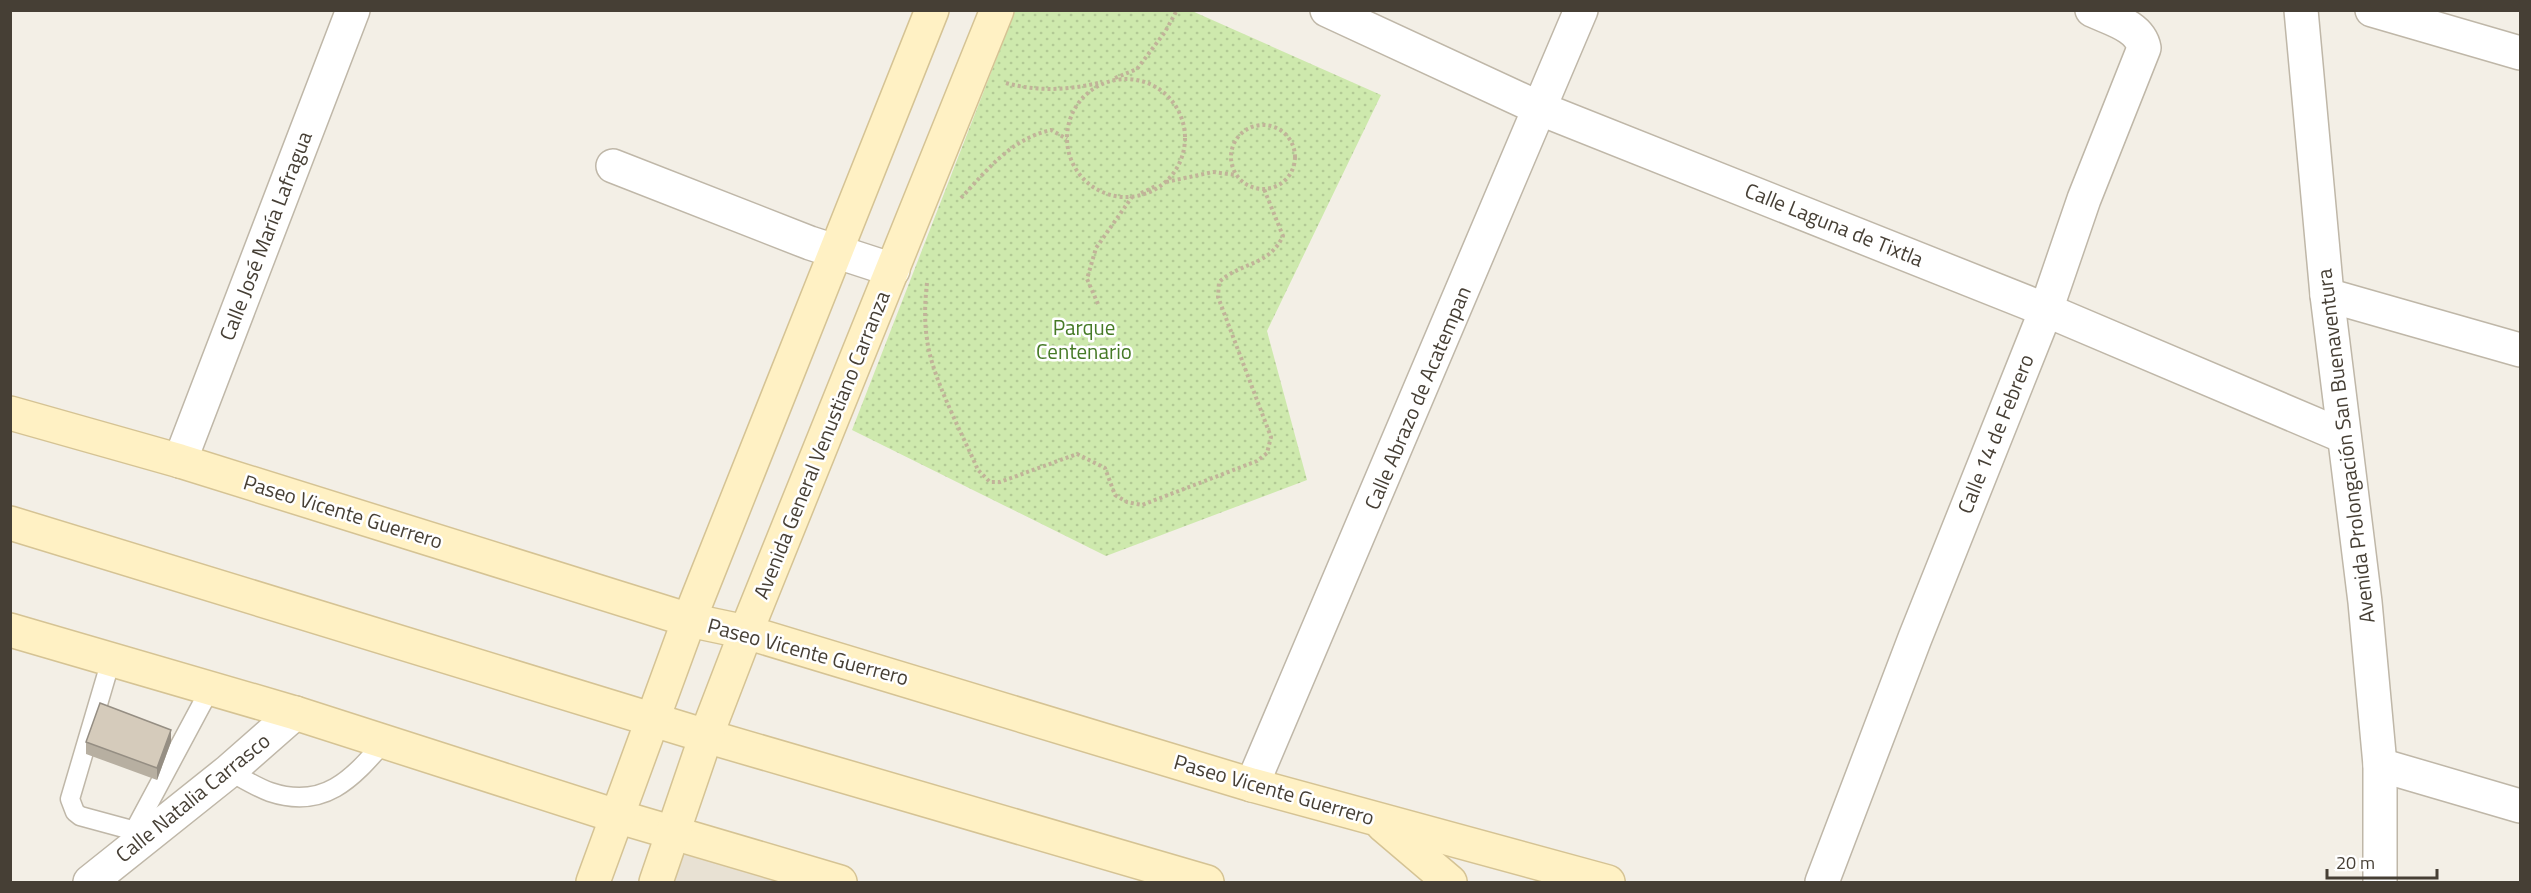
<svg xmlns="http://www.w3.org/2000/svg" width="2531" height="893" viewBox="0 0 2531 893" font-family="'Titillium Web',sans-serif">
<style>
.residential{fill:#e8e1d3}
.park{fill:url(#park-dots)}
.lines{fill:none;stroke-linecap:round;stroke-linejoin:round}
.lane-casing{stroke:#bfb7a8;stroke-width:21}
.street-casing{stroke:#bfb7a8;stroke-width:36}
.secondary-casing{stroke:#d5c394;stroke-width:36}
.path{stroke:#c1b399;stroke-width:4;stroke-dasharray:3 3;stroke-linecap:butt}
.lane{stroke:#fff;stroke-width:18}
.street{stroke:#fff;stroke-width:33}
.secondary{stroke:#fff1c4;stroke-width:33}
.wall{fill:#b7afa1}
.shaded-wall{fill:#958e83}
.building{fill:#d5cbbb;stroke:#958e83;stroke-width:1.5}
.labels{text-anchor:middle;stroke-width:5;stroke-linejoin:round;paint-order:stroke}
.street-label{font-size:21px;fill:#463f35;stroke:#fff}
.park-label{font-size:21px;fill:#467a26;stroke:#fff}
</style>
<defs>
<pattern id="park-dots" width="8" height="8" patternUnits="userSpaceOnUse" patternTransform="scale(1.5)"><rect width="8" height="8" fill="#cee9ad"/><path d="M2 2h.1M6 6h.1" fill="none" stroke="#b2c995" stroke-width="1.8" stroke-linecap="round"/></pattern>
</defs>
<rect width="100%" height="100%" fill="#f3efe6"/>
<polygon class="residential" points="677,834 839,882 657,882"/>
<polygon class="park" points="1015,11 1192,11 1381,95 1267,331 1307,480 1106,556 852,430"/>
<g class="lines">
<g class="lane-casing">
<g id="lane">
<polyline points="111,660 70,799 75,812 80,816 150,835"/>
<path d="M 229,771 C 242,778 256,787 270,792 C 324,810 352,779 384,742"/>
<polyline points="134,831 210,689"/>
</g>
</g>
<g class="street-casing">
<g id="street">
<polyline points="1327,10 1541,109 2046,310 2343,436"/>
<polyline points="2301,10 2327,295 2365,602 2380,765 2380,882"/>
<polyline points="2372,10 2520,53"/>
<polyline points="613,166 810,243 893,270"/>
<polyline points="2327,295 2520,350"/>
<polyline points="180,461 353,10"/>
<polyline points="2380,765 2520,806"/>
<polyline points="1252,785 1581,10"/>
<polyline points="90,882 229,771 295,713"/>
<path d="M 1822,882 L 1915,638 L 2046,310 L 2084,199 L 2144,48 C 2140,26 2111,19 2092,10"/>
</g>
</g>
<g class="secondary-casing">
<g id="secondary">
<polyline points="10,413 180,461 689,620 746,632 1252,785 1608,882"/>
<polyline points="10,523 706,736 1207,882"/>
<polyline points="10,630 295,713 616,816 840,882"/>
<polyline points="1383,825 1450,882"/>
<polyline points="593,882 689,620 932,10"/>
<polyline points="656,882 706,736 746,632 997,10"/>
</g>
</g>
<g class="path">
<polyline points="1115,78 1137,69 1165,32 1177,10"/>
<circle cx="1126" cy="138" r="59"/>
<path d="M 1006,83 C 1038,92 1071,90 1102,82"/>
<circle cx="1263" cy="157" r="32"/>
<polyline points="1166,182 1213,172 1236,175"/>
<polyline points="1141,193 1156,186"/>
<path d="M 961,198 C 988,169 1011,139 1051,130 L 1067,139"/>
<path d="M 927,283 C 925,301 924,320 927,339 C 931,376 962,433 978,470 L 990,482 L 1000,482 L 1077,454 L 1105,468 L 1115,495 L 1127,502 L 1142,505 L 1257,461 L 1267,453 L 1271,437 L 1218,297 L 1219,282 C 1241,262 1269,266 1283,236 L 1264,189"/>
<polyline points="1098,304 1087,279 1096,248 1132,197"/>
</g>
<use href="#lane" class="lane"/>
<use href="#street" class="street"/>
<use href="#secondary" class="secondary"/>
</g>
<polygon class="wall" points="86,742 171,742 157,780 86,754"/>
<polygon class="shaded-wall" points="171,730 171,742 157,780 157,768"/>
<polygon class="building" points="100,703 171,730 157,768 86,742"/>
<g class="labels">
<g class="street-label">
<text transform="translate(1834 225) rotate(22)" y="7">Calle Laguna de Tixtla</text>
<text transform="translate(266 236) rotate(-69)" y="7">Calle José María Lafragua</text>
<text transform="translate(1418 398) rotate(-67)" y="7">Calle Abrazo de Acatempan</text>
<text transform="translate(1996 434) rotate(-68)" y="7">Calle 14 de Febrero</text>
<text transform="translate(822 445) rotate(-68)" y="7">Avenida General Venustiano Carranza</text>
<text transform="translate(2346 446) rotate(-97)" y="7">Avenida Prolongación San Buenaventura</text>
<text transform="translate(343 512) rotate(17)" y="7">Paseo Vicente Guerrero</text>
<text transform="translate(808 652) rotate(15)" y="7">Paseo Vicente Guerrero</text>
<text transform="translate(1274 790) rotate(16)" y="7">Paseo Vicente Guerrero</text>
<text transform="translate(193 798) rotate(-39)" y="7">Calle Natalia Carrasco</text>
</g>
<g class="park-label">
<text x="1084" y="335">Parque<tspan x="1084" dy="24">Centenario</tspan></text>
</g>
</g>
<rect width="2531" height="893" fill="none" stroke="#463f35" stroke-width="24"/>
<path d="M2327 869v9h110v-9" fill="none" stroke="#463f35" stroke-width="3"/>
<text x="2336" y="869" font-size="18" fill="#463f35" stroke="#ffffff" stroke-width="4.5" paint-order="stroke">20 m</text>
</svg>
